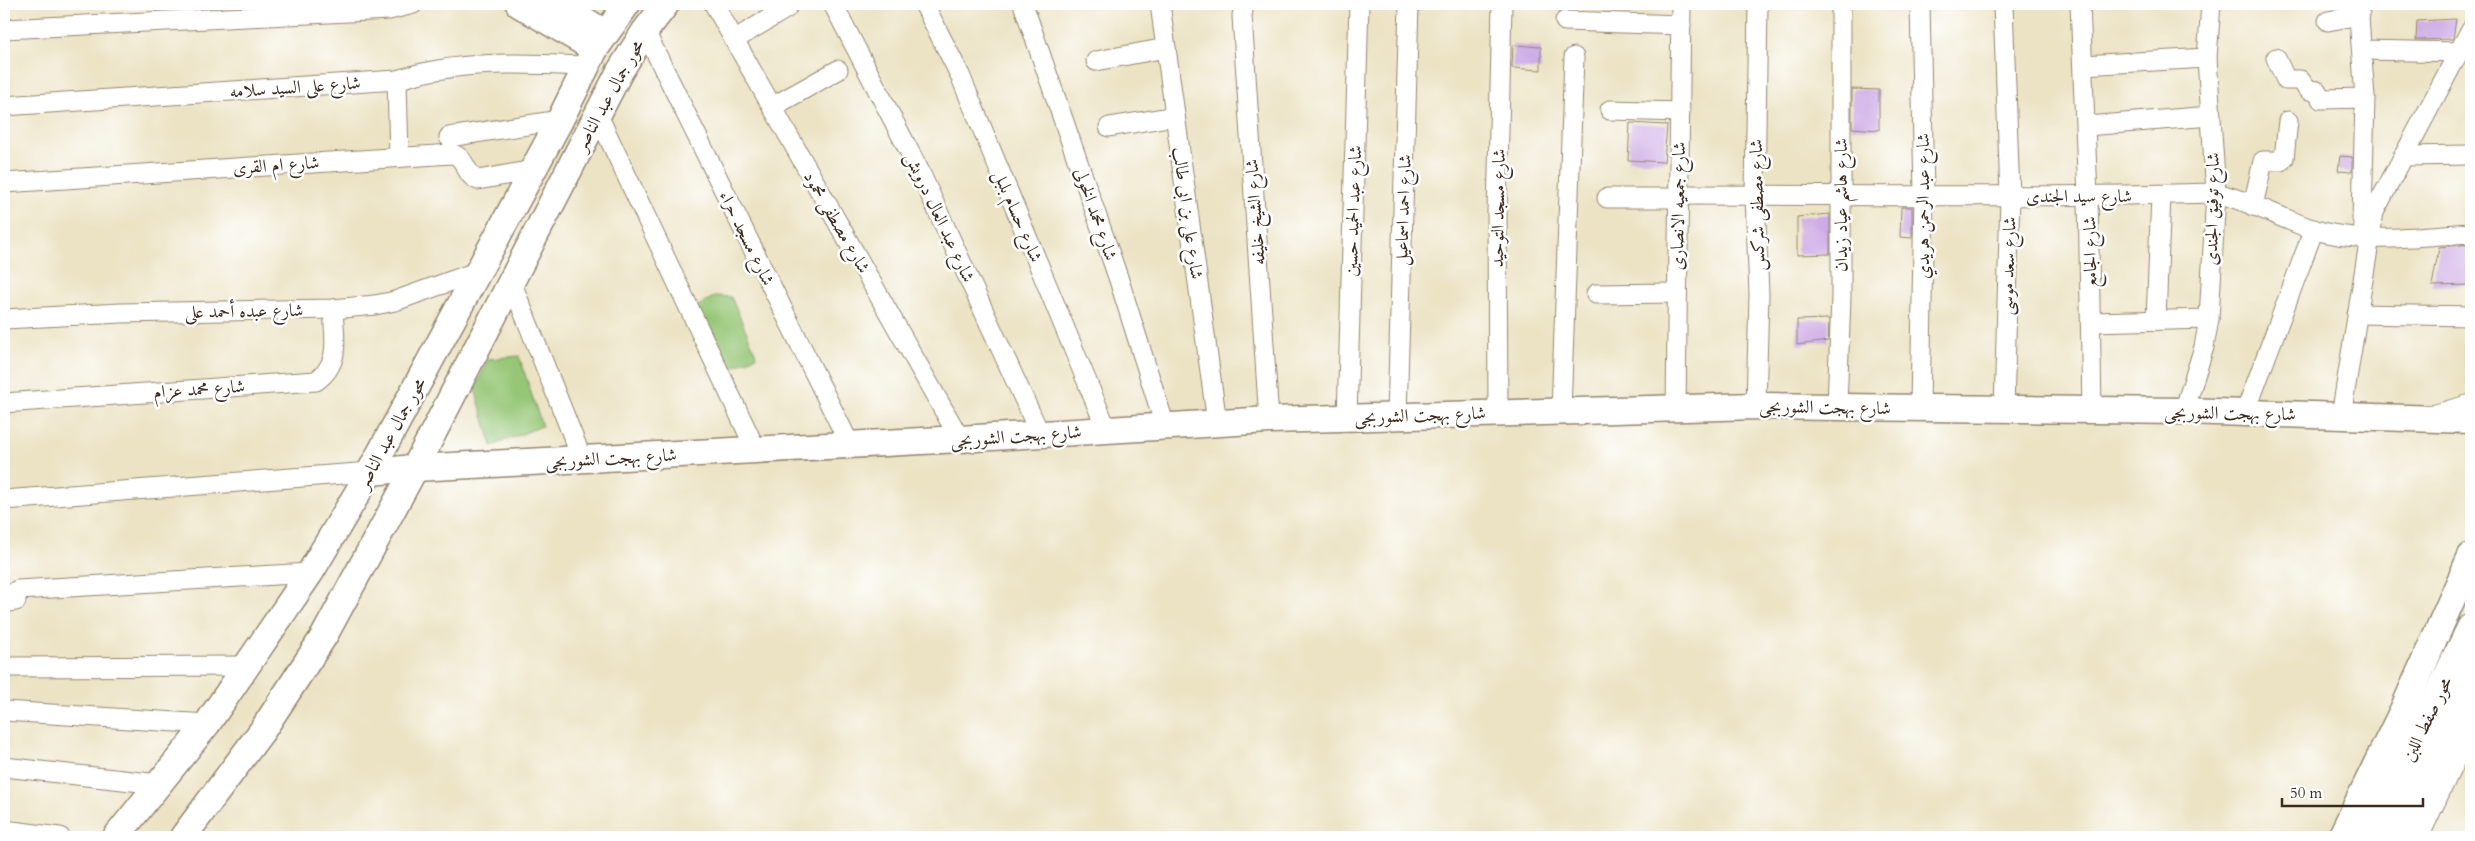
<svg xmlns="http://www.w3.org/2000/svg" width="2475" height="841" viewBox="0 0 2475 841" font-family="Cardo,Amiri,serif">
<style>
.green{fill:#95c676;stroke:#68784a}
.building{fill:#cdabe6}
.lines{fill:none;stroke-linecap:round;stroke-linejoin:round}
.street-casing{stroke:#948671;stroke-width:21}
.secondary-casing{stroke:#948671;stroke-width:29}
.primary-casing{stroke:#948671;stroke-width:30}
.street{stroke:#fff;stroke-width:19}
.secondary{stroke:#fff;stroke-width:26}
.primary{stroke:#fff;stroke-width:28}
.labels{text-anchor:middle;stroke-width:5;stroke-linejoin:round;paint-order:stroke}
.street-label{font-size:18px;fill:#3b2a1e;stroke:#fff}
</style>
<rect width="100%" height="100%" fill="#fff"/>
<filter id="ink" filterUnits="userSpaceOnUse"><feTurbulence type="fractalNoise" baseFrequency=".02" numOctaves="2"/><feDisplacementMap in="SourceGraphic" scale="10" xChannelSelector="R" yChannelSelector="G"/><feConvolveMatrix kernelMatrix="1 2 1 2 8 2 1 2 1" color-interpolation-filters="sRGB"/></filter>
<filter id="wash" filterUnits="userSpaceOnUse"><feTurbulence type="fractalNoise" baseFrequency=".0096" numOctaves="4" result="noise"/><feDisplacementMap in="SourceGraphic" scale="20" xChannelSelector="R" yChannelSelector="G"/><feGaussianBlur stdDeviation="1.12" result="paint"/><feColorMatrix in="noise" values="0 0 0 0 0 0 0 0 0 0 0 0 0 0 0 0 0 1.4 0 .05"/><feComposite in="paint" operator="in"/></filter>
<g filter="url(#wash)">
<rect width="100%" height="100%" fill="#ece3c4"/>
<g class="green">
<polygon points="715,296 731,297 757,356 728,370 690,311"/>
<polygon points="519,356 542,426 492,446 475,389 488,359"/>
</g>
<g id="blocks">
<g class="building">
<polygon points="2456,19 2453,39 2416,40 2417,21"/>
<polygon points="1513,45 1541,47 1541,70 1512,68"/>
<polygon points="1852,89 1879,90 1879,130 1852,128"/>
<polygon points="1630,123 1667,125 1664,162 1628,160"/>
<polygon points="2340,156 2352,157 2352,172 2338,171"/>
<polygon points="1901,207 1912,207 1912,238 1900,237"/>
<polygon points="1830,214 1830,254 1797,255 1797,217"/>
<polygon points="2471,244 2471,285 2432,286 2439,247"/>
<polygon points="1829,319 1828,341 1797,345 1797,320"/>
</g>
</g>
</g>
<g filter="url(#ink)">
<use href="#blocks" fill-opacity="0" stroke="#948671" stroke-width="1"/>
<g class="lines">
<g class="street-casing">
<g id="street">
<polyline points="714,4 960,439"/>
<polyline points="833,4 919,170 1040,434"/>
<polyline points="924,4 960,75 1107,430"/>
<polyline points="1023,4 1118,277 1165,426"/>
<polyline points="1160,4 1217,423"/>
<polyline points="1244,4 1242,16 1269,420"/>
<polyline points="2003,4 2010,196 2004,409"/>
<polyline points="2080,4 2088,197 2092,410"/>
<polyline points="2358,4 2365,98 2362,218 2365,231"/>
<polyline points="1565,21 1681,25"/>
<polyline points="2328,21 2360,15"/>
<polyline points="4,29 389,10 413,4"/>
<polyline points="645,31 850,445"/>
<polyline points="734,40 787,8"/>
<polyline points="2363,50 2459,52"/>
<polyline points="2276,58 2286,80 2300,80 2309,90 2317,91 2321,99 2365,98"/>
<polyline points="1096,61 1166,48"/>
<polyline points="2083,65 2207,58"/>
<polyline points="397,80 399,157"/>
<path d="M 4,106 L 397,80 C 457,60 522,63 585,66"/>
<polyline points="772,107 838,70"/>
<polyline points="1610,110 1680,112"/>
<polyline points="597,113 756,450"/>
<polyline points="2086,126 2211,116"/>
<polyline points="1109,127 1175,116"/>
<polyline points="449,137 560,120"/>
<polyline points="2403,156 2471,155"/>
<path d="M 4,183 L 452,154 C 467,157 464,175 478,180 L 533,170"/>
<path d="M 1679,195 C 1858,195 2037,198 2216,193 C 2250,201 2280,218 2312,229 C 2363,245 2419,236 2471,233"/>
<polyline points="1607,198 1678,198"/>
<polyline points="2253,206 2263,161 2281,161 2284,158 2288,121"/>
<polyline points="511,281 582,459"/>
<polyline points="1596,294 1677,293"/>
<polyline points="2357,314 2471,316"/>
<polyline points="4,319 121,313 333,309 375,305 395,301 479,271"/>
<polyline points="2156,320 2161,195"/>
<polyline points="2091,322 2209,319"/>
<path d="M 4,403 L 316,381 C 342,363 334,337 333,309"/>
<polyline points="1756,406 1759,294 1755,195 1758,4"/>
<polyline points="1837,407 1841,297 1841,4"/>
<polyline points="1676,408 1681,4"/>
<polyline points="1920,408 1924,194 1920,4"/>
<polyline points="2184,411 2204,347 2209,319 2216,193 2207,58 2211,4"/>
<polyline points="1561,412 1574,57"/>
<polyline points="1498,413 1497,213 1502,4"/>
<polyline points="2245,413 2314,229"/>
<polyline points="2436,414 2471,404"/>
<polyline points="1397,416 1409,4"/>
<polyline points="2341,416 2374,212 2471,29"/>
<polyline points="1347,418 1359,4"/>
<polyline points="4,500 370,472"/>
<polyline points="4,603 16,601 16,591 18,590 310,573"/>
<polyline points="8,667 247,666"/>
<polyline points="4,711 207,724"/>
<polyline points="4,767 159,784"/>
<polyline points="4,830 60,837"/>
</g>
</g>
<g class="secondary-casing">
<g id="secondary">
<polyline points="519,4 595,49"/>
<polyline points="558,4 605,33"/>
<polyline points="370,472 415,468 960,439 1269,420 1756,406 2184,411 2471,420"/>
<polyline points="116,837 207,724 310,573 370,472 560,120 595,49 627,4"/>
<polyline points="183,837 262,731 324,636 415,468 620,71 645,31 666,4"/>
<polyline points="2341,837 2403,710 2471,556"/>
<polyline points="2398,837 2471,679"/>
</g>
</g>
<g class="primary-casing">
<g id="primary">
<polyline points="2370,837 2471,628"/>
<polyline points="2414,837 2471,716"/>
</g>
</g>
<use href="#street" class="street"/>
<use href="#secondary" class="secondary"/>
<use href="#primary" class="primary"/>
</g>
</g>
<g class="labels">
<g class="street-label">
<text transform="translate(295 87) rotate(-4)" y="6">شارع على السيد سلامه</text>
<text transform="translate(609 95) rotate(-61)" y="6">محور جمال عبد الناصر</text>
<text transform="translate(276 165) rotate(-4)" y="6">شارع ام القرى</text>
<text x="2079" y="202">شارع سيد الجندى</text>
<text transform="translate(1757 205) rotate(-91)" y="6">شارع مصطفى شركس</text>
<text transform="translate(1841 205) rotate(-90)" y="6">شارع هاشم عياد زيدان</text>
<text transform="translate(1678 206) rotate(-89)" y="6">شارع جمعيه الانصارى</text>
<text transform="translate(1923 206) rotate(-90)" y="6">شارع عبد الرحمن هريدي</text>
<text transform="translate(1498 208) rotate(-89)" y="6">شارع مسجد التوحيد</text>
<text transform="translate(2212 209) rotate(-89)" y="6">شارع توفيق الجندى</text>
<text transform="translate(1403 210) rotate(-88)" y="6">شارع احمد اسماعيل</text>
<text transform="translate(1353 211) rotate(-88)" y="6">شارع عبد الحميد حسين</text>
<text transform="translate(1255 212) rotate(-94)" y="6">شارع الشيخ خليفه</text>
<text transform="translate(1188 213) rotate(82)" y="6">شارع على بن ابى طالب</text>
<text transform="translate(1096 214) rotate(71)" y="6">شارع محمد الخولى</text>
<text transform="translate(1018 216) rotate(67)" y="6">شارع حسام بلبل</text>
<text transform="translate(940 217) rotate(65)" y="6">شارع عبد العال درويش</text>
<text transform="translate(837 222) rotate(60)" y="6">شارع مصطفى محمود</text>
<text transform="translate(747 238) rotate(64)" y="6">شارع مسجد حراء</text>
<text transform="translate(2090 252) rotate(-91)" y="6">شارع الجامع</text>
<text transform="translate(2008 266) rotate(-88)" y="6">شارع سعد موسى</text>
<text transform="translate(244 311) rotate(-1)" y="6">شارع عبده أحمد على</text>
<text transform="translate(199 389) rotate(-4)" y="6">شارع محمد عزام</text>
<text transform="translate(1825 407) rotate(1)" y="6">شارع بهجت الشوربجى</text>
<text transform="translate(2230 413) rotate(1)" y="6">شارع بهجت الشوربجى</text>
<text transform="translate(1420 415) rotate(-2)" y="6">شارع بهجت الشوربجى</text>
<text transform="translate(391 433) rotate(-61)" y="6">محور جمال عبد الناصر</text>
<text transform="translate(1016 436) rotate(-4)" y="6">شارع بهجت الشوربجى</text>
<text transform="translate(611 458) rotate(-3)" y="6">شارع بهجت الشوربجى</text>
<text transform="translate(2427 719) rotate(-64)" y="6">محور صفط اللبن</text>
</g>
</g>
<rect width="2475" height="841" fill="none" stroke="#fff" stroke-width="20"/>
<path d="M2282 798v8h141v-8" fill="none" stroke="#3b2a1e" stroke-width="2.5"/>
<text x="2290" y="798" font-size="15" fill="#3b2a1e" stroke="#ffffff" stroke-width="4" paint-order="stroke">50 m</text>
</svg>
